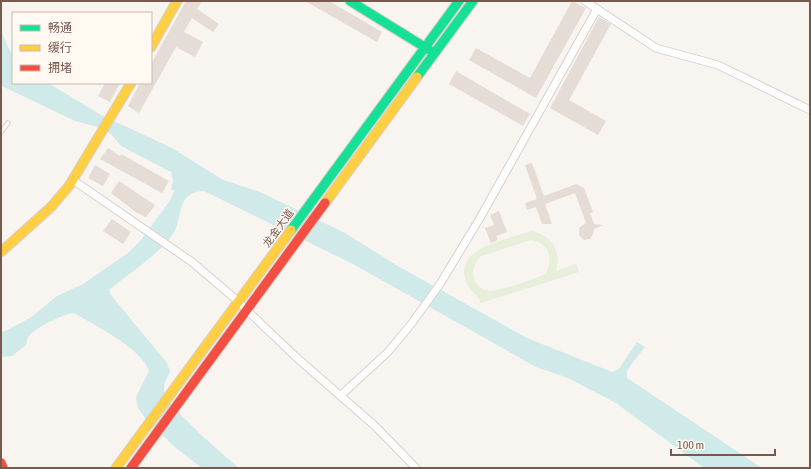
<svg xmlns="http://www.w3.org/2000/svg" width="811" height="469" viewBox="0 0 811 469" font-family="'Asap Condensed','Noto Sans SC',sans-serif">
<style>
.pitch{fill:#e7eeda;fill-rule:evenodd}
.water{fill:#d0e9e9}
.building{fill:#e5dcd6}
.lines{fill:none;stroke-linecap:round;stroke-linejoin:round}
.lane-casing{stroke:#d8d1cd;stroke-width:5.5}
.street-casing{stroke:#d8d1cd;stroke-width:9}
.fast-casing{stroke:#d8cfcb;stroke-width:11}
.slow-casing{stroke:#d8cfcb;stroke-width:11}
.jam-casing{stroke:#d8cfcb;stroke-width:11}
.lane{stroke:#fefdfd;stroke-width:3.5}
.street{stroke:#fefdfd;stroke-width:7}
.fast{stroke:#16e098;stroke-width:9}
.slow{stroke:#ffcf43;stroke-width:9}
.jam{stroke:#f24e42;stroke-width:9}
.labels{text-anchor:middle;stroke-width:3;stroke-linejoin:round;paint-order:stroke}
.street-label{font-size:11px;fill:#78594e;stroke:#fff9f2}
</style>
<rect width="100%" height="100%" fill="#f8f4ef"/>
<path class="pitch" d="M 532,231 C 552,235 562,252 556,271 L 576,264 L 579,272 L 481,303 C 478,294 469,291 466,281 C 453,247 509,239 532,231 ZM 531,240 C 540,242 547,246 549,255 C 551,261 549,271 543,275 C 539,278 495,292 490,291 C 471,290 469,267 481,256 Z"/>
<path class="water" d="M 1,31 L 9,49 L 13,55 L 13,83 L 48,83 L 101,115 L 172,148 L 223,180 L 260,192 L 345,233 L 396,265 L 527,338 L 612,372 L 619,369 L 637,342 L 645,347 L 627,370 L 627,378 L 762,468 L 704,468 L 616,403 L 568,378 L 536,367 L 353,264 L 204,191 C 175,192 184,217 173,234 C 162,252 127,275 110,289 L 110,294 L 167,363 L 170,372 C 168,377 163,383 164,389 C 167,408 223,454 239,468 L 202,468 L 176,448 L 145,418 L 138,408 L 136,399 L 137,395 L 149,371 C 142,348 94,325 74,313 C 67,312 33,329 29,336 C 27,338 27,342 26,345 L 12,356 L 1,357 L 1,333 L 30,318 L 57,296 L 83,284 L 128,253 L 141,240 L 169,202 L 175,190 L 171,190 L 173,180 L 171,172 L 121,146 L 111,134 L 98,127 L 75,121 L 2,86 Z"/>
<g class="building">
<polygon points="186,1 202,1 197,9 219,24 213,32 192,18 184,32 203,42 195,57 176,47 139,113 128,106 140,83 151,83 151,64"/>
<polygon points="305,1 329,1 382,32 377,42"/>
<polygon points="572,1 586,8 536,98 469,60 476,48 530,78"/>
<polygon points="599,17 611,24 569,100 606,121 598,135 550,108"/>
<polygon points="456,71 530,114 523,126 449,84"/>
<polygon points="105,83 120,83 110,102 98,96"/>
<polygon points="108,148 120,156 121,154 169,181 162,193 100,159"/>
<polygon points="532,163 544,196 576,184 584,188 593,212 590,213 594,224 603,225 594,229 593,234 590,239 584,240 579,235 579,228 586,223 575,193 545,204 552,224 542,224 536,207 527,210 525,203 537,199 525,165"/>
<polygon points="95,165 110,174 103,186 88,178"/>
<polygon points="119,181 155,205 146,217 137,213 111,193"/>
<polygon points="499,211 507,232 496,236 498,240 491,243 485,228 494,225 490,215"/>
<polygon points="112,219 131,232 123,244 103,231"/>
</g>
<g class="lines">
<g class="lane-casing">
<polyline id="lane" points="1,132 8,123"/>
</g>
<g class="street-casing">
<g id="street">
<polyline points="585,1 656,48 718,65 810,110"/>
<polyline points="73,180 192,262 232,296 296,357 375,426 416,468"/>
<polyline points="340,396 388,352 412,323 440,284 480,218 597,9"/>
</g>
</g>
<g class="fast-casing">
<g id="fast">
<polyline points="350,1 431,51"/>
<polyline points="417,77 473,1"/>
<polyline points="291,230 459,1"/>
</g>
</g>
<g class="slow-casing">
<g id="slow">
<polyline points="151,47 177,1"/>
<polyline points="325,203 417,77"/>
<polyline points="1,252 51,207 69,186 131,83"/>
<polyline points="116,468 291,230"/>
</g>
</g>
<g class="jam-casing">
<g id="jam">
<polyline points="1,463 3,468"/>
<polyline points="131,468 325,203"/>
</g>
</g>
<use href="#lane" class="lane"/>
<use href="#street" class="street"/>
<use href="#fast" class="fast"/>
<use href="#slow" class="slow"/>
<use href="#jam" class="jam"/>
</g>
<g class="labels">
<g class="street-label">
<text transform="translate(278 228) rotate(-54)" y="4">龙金大道</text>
</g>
</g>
<rect width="811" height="469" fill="none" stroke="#78594e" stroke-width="4"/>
<rect x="12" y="12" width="140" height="72" fill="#fff9f2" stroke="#c9b9b0"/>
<rect x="20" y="25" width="20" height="6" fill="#16e098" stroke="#c9b9b0"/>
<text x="48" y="32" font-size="12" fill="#78594e">畅通</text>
<rect x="20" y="45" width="20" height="6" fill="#ffcf43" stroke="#c9b9b0"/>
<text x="48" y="52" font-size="12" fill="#78594e">缓行</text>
<rect x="20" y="65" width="20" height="6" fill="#f24e42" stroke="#c9b9b0"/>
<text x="48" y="72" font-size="12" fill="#78594e">拥堵</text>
<path d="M671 449v6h104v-6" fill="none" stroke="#78594e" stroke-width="2"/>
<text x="677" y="449" font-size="12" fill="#78594e" stroke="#fff9f2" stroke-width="3" paint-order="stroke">100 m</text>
</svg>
